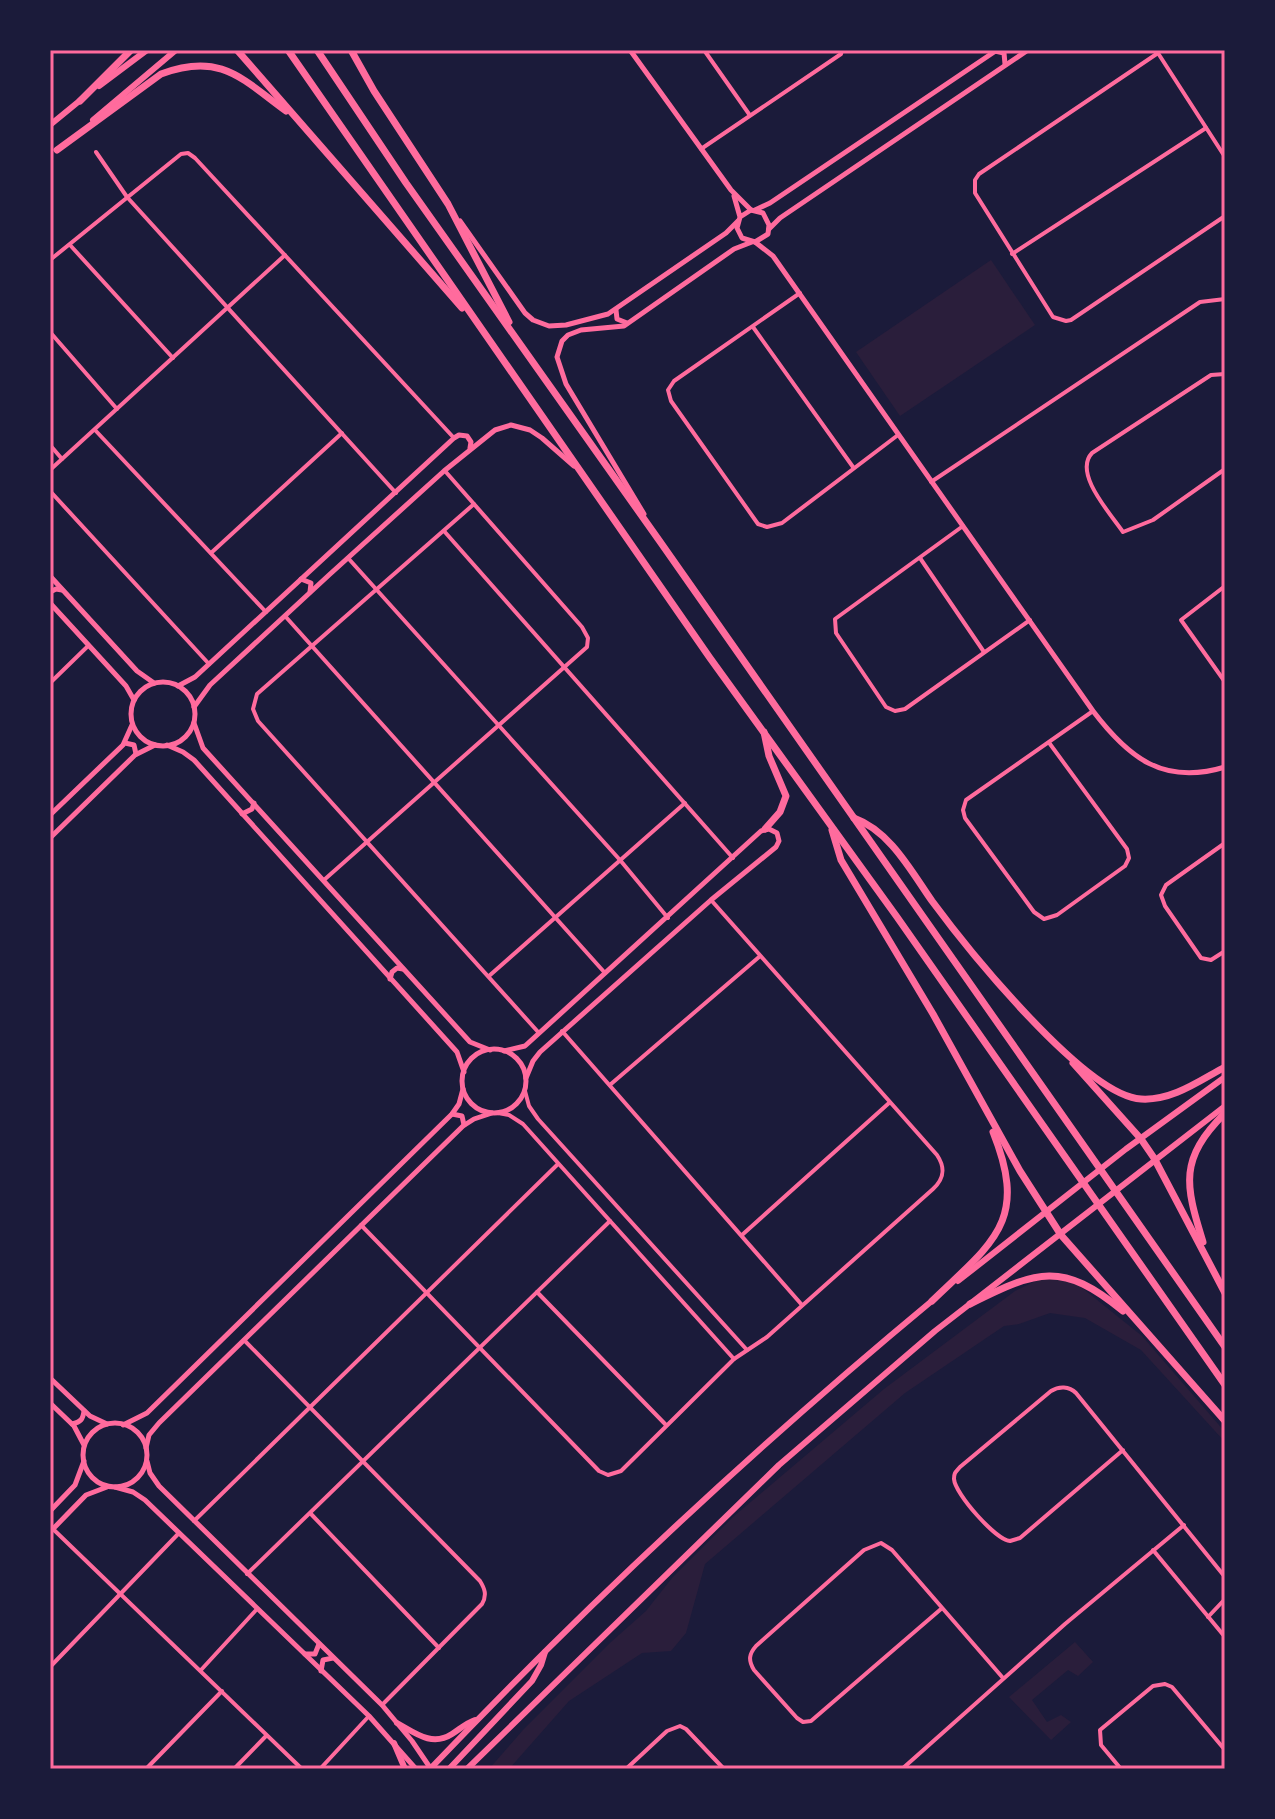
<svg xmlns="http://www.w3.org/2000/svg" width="1275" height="1819" viewBox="0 0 1275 1819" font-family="'PT Sans',sans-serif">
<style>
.green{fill:#2a1e3b}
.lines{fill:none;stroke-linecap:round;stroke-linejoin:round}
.minor{stroke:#ff6b9d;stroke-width:4}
.tertiary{stroke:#ff6b9d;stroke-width:5}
.primary{stroke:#ff6b9d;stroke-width:6}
.motorway{stroke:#ff6b9d;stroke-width:7}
.neatline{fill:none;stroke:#ff6b9d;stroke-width:3}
</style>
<rect width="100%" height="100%" fill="#1b1b3a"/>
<g class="green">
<polygon points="991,260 1035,325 900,416 856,352"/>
<polygon points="1042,1278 1071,1279 1142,1336 1225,1432 1225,1442 1141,1350 1085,1318 1050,1313 1019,1324 1004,1326 905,1393 705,1564 686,1633 671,1651 642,1653 569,1701 509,1769 489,1769 523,1730 611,1642 646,1611 672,1578 733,1517 884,1389 1015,1291"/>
<polygon points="1075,1642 1093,1662 1078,1676 1068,1670 1032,1700 1047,1722 1061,1715 1071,1722 1051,1740 1009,1697"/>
</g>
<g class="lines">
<g class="minor">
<polyline points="704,50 749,114"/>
<polyline points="1156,50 1225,157"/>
<polyline points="1158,53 979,174 975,180 975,193 1053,317 1066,321 1071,320 1225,216"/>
<polyline points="701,149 841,54 842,50"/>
<polyline points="96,152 127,197 396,493"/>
<polyline points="70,245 173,358"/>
<polyline points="1012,254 1206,128"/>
<polyline points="50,260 181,154 188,153 195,158 454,438"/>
<polyline points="800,293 674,381 668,390 671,401 758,524 767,527 782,523 898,435"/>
<polyline points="753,327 853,467"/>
<polyline points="50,332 117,409"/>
<path d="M 1225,374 L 1211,375 L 1092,453 C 1073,473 1110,513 1123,532 L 1153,520 L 1225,469"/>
<polyline points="95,430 266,612"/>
<polyline points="50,445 62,459"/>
<polyline points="50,470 285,255"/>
<polyline points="931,482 1200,302 1225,299"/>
<polyline points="50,491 209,664"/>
<polyline points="474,504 257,694 253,709 258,721 539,1033"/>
<polyline points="963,526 835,619 836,633 886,707 895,711 905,709 1030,620"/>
<polyline points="444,531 733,858"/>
<polyline points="211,553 342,433"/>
<polyline points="348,558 620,860 668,918"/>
<polyline points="920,558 984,652"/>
<polyline points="1225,586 1181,620 1225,682"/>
<polyline points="285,616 605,973"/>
<polyline points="50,683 88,646"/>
<polyline points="1050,744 1127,849 1129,858 1125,866 1057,915 1044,919 1034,912 965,818 963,810 966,800 1093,711"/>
<polyline points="1225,843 1166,885 1161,895 1165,906 1201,958 1211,960 1225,951"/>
<polyline points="324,880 587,647 588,638 582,627 445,471"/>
<polyline points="489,976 685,803"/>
<polyline points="562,1031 802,1305"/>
<polyline points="611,1084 759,957"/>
<polyline points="525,1091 529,1106 538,1119 747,1350"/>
<polyline points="498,1113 509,1115 523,1124 734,1359"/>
<path d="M 361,1225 L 599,1471 L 608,1475 L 621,1471 L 734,1359 L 767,1337 L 933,1189 C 945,1178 945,1167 937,1155 L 711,900"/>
<polyline points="742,1235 889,1103"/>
<polyline points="537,1292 666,1425"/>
<path d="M 244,1340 L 480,1581 C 485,1589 487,1595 482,1604 L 382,1705"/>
<path d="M 1123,1450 L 1020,1538 L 1010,1541 C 996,1540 955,1494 954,1479 C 954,1472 956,1472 960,1467 L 1051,1391 C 1059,1386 1069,1386 1076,1393 L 1225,1577"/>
<polyline points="311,1514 439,1648"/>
<polyline points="194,1521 558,1164"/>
<polyline points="53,1529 302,1769"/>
<polyline points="1153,1550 1225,1637"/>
<polyline points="247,1574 610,1221"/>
<path d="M 941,1609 L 811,1721 L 803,1722 L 797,1718 L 754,1670 C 748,1660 749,1654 756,1646 L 864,1550 L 881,1543 L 892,1550 L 1003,1678"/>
<polyline points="1208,1617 1225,1599"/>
<polyline points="50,1667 179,1533"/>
<polyline points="201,1670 257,1609"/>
<polyline points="146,1769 222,1691"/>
<polyline points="234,1769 266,1736"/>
<polyline points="320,1769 369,1716"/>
<polyline points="626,1769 667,1731 680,1726 686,1729 724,1769"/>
<polyline points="902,1769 1065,1624 1184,1525"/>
<polyline points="1121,1769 1101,1745 1100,1730 1153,1686 1165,1684 1172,1687 1225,1750"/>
</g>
<g class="tertiary">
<polyline points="630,50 731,190 751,210"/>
<polyline points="995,51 1004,53 1005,64"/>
<polyline points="734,196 740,217 737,228 742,238 755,242 768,234 769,225 763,213 751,210 740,217"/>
<polyline points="755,210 770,203 997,50"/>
<polyline points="460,221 525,313 533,320 549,326 566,325 608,314 726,233 738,221"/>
<polyline points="769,229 780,218 1028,50"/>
<path d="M 755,242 L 773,256 L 1093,711 C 1128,757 1163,786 1225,767"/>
<polyline points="616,310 617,319 627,323"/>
<polyline points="644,514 566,384 557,357 562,341 568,335 581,330 624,326 734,249 752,242"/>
<polyline points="50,576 137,671 154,683"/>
<polyline points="301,579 311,583 310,592"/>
<polyline points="50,592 56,589 62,590"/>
<polyline points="50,603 126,686 134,700"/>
<circle cx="163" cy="714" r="32"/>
<polyline points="178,686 195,677 454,438 459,435 467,436 471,442 470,448"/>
<polyline points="194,707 210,685 329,575 444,471 495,430 511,425 530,430 542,438 574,466"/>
<polyline points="194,723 203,748 470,1042 490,1050"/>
<polyline points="125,743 134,745 136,754"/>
<polyline points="167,745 183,752 194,760 457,1052 464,1072"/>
<polyline points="242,814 252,809 254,803"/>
<polyline points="50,815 123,745 132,725"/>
<polyline points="50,838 135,755 155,745"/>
<polyline points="390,979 392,972 397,968 403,969"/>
<circle cx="494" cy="1081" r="32"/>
<polyline points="504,1051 525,1046 761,831 769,829 777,833 779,841 776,847 711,900 540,1052 533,1061 526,1078"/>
<polyline points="452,1114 462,1116 464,1125"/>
<polyline points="50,1378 90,1416 107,1424"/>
<polyline points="50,1403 74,1426 84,1445"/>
<circle cx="115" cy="1455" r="32"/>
<path d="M 72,1424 C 81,1422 83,1419 84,1411"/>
<polyline points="123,1425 147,1413 452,1114 459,1104 463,1089"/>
<polyline points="146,1448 149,1435 159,1423 463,1126 474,1119 492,1113"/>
<polyline points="147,1461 150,1473 159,1486 382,1705 412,1741 431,1769"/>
<polyline points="115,1487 133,1492 145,1500 369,1716 416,1769"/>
<polyline points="50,1511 75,1485 84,1461"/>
<polyline points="50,1532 86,1495 107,1487"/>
<polyline points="305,1654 315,1654 319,1644"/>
<polyline points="321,1671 323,1660 333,1658"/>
</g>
<g class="primary">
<polyline points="99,86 147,50"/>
<polyline points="93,120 176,50"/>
<polyline points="50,125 83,98"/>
<polyline points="958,1281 1126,1149 1225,1077"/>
<path d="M 397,1723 C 415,1733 432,1747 452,1734 C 460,1729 466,1723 475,1720"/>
<polyline points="394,1743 405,1769"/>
<path d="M 430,1769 C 588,1603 757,1446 933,1300"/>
<polyline points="449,1769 532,1681 541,1665 545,1652"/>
<polyline points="467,1769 779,1465 935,1331 1225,1106"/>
</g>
<g class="motorway">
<polyline points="237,50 462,308"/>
<polyline points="288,50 710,658 897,917 1225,1385"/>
<polyline points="317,50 406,183 661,543 1225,1347"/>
<polyline points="351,50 374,91 448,204 509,322"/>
<polyline points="80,101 131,50"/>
<path d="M 57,150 L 161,74 C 220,52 241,78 286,111"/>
<polyline points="764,732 769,756 786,796 780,812 765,829"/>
<path d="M 854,818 C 890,831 911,871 932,901 C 966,947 1085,1096 1141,1099 C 1172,1101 1199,1081 1225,1067"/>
<polyline points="832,830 841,860 933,1014 1020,1171 1061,1235 1225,1421"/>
<polyline points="1073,1063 1141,1139 1154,1158 1225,1293"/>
<path d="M 1203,1242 C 1185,1184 1179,1159 1225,1113"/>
<path d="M 932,1301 C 993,1242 1029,1222 993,1132"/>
<path d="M 970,1304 C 1038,1270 1062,1261 1123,1311"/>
</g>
</g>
<rect width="1275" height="1819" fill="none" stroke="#1b1b3a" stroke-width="104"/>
<rect x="52" y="52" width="1171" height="1715" class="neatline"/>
</svg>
